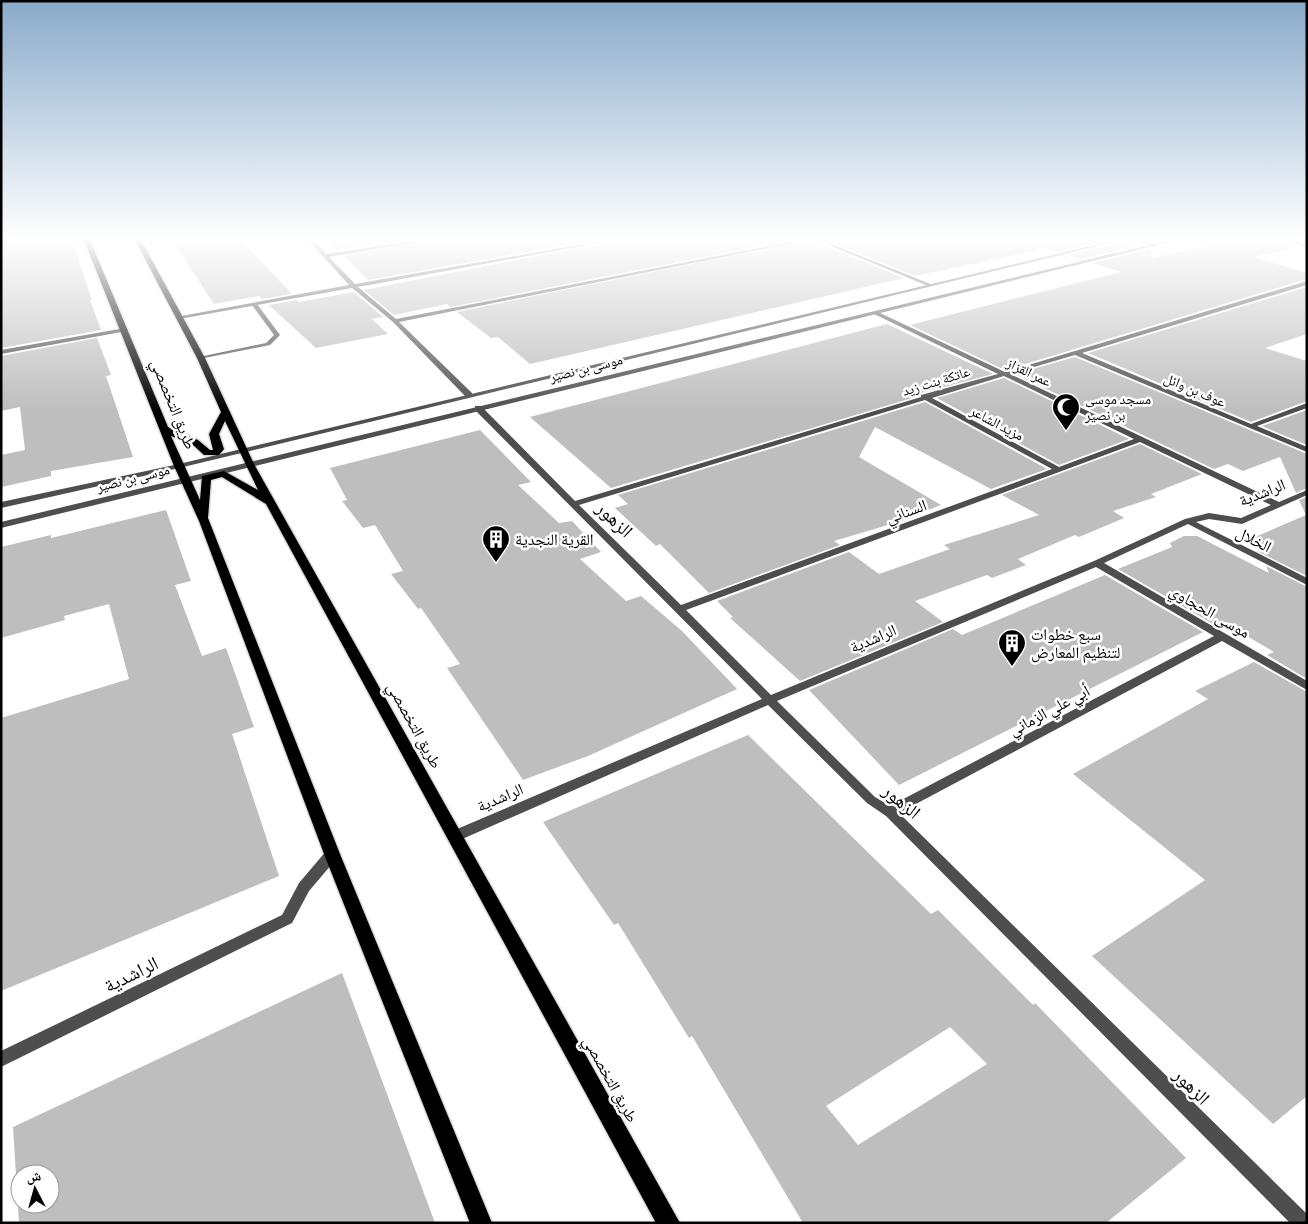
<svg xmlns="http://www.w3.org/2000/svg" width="1308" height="1224" viewBox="0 0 1308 1224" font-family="Barlow,'Noto Naskh Arabic',sans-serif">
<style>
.building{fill:#bebebe;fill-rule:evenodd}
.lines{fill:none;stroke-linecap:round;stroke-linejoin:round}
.primary-casing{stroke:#dbdbdb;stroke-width:3}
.service{fill:#4e4e4e;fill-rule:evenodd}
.minor{fill:#4e4e4e;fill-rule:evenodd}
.tertiary{fill:#4e4e4e;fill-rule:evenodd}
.primary{fill:#000;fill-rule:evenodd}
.labels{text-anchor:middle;stroke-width:5;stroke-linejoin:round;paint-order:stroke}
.far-street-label{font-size:14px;fill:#000;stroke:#fff}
.far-poi-label{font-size:14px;fill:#000;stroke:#fff;text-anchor:start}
.street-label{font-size:16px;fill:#000;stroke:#fff}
.poi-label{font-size:16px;fill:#000;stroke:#fff;text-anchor:start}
.near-street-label{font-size:19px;fill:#000;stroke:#fff}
</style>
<rect width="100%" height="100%" fill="#fff"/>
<g class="building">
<polygon points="11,240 72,240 92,300 90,300 101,330 1,348 1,241"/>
<polygon points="178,240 241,240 292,294 262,299 259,296 214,304 175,244 180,243"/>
<polygon points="326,240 406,240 337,250"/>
<polygon points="431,240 596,240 368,280 344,256"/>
<polygon points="618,240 790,240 450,307 447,304 394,315 364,290"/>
<polygon points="810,240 904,278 530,364 498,337 491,338 457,312"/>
<polygon points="827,240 1107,240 1057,252 1038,246 1039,250 915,276"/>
<polygon points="1125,240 1141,245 1081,259 1068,255"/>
<polygon points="1229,240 1281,240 1288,244 1289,250 1253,257 1307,273 1307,279 1005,370 910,325 1121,272 1092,263 1151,249 1152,258"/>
<polygon points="1307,287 1307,334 1265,348 1307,361 1307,401 1251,422 1088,353"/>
<polygon points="354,292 383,317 372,319 388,334 316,348 269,305 297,300 299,302"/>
<polygon points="887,324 993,374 921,393 919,396 611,488 530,417"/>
<polygon points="97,338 111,375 106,376 133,457 51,471 51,476 2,487 1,455 25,450 20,407 1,411 1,356"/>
<polygon points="1075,357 1307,454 1307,488 1296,493 1280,457 1243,471 1228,464 1214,469 1015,374"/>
<polygon points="1004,378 1129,439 1059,465 937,398"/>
<polygon points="925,402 1047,469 991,489 875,427 859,457 941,505 916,515 918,516 834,541 840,545 709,593 660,544 656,546 615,508 628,504 618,495"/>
<polygon points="1307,410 1307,445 1262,426"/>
<polygon points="480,430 531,482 518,485 559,523 572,521 601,552 580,559 626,601 641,596 682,631 737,689 588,756 523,780 447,668 460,664 421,608 418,609 391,574 403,571 375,525 363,528 342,501 347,500 330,468"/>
<polygon points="1140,444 1202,474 1151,494 1156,497 1113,511 1124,518 1079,537 1075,535 1018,559 1026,565 992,578 987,575 915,601 943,622 800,681 730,618 733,617 717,601 849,552 879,574 950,549 944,545 1039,515 1002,495"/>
<polygon points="1307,497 1307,576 1259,552 1253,538 1306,515 1299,500"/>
<polygon points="166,510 191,581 175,585 202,656 226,648 254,727 232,734 279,876 1,991 1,718 129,679 109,604 64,616 65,620 1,638 1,547 51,535 51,538"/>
<polygon points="1184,536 1197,536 1269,573 1266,566 1307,587 1307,679 1267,655 1274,652 1223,622 1215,625 1118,569 1172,547 1170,543"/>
<polygon points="1105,575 1203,632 899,785 809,690 953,629 962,635"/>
<polygon points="1254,662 1307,692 1307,1096 1273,1124 1092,956 1205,880 1073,774 1208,699 1195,691"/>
<path d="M 748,735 L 931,914 L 938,910 L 1033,1005 L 1035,1003 L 1186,1158 L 1106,1223 L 803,1223 L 692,1036 L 689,1038 L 618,923 L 614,925 L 543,822 ZM 950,1027 L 987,1064 L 858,1145 L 826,1106 Z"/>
<path d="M 342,973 L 435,1223 L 19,1223 L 13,1127 ZM 20,1174 L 50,1174 L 50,1204 L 20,1204 Z"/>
</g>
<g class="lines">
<g class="primary-casing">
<path id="primary" d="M 84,240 L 90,240 L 168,427 L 198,440 L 210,450 L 213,450 L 209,434 L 221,412 L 197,358 L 135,240 L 141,240 L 205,358 L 254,464 L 680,1223 L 656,1223 L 266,504 L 222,477 L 211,480 L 208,518 L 340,854 L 492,1223 L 470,1223 L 324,854 L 199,521 L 174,466 ZM 225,421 L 258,490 L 224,471 L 202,476 L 200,500 L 171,436 L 192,444 L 204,455 L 219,455 L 224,449 L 219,434 Z"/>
</g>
<polygon class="service" points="253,304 257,304 280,335 270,345 199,359 199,357 266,343 274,335 252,305"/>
<g class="minor">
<polygon points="308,240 313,240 326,254 418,240 429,240 329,257 355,284 606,240 616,240 358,287 396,319 799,240 808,240 399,322 472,393 472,397 466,397 393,322 352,288 179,319 176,317 349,285"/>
<polygon points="816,240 822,240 933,285 928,286"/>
<polygon points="1283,240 1290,240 1307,244 1307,247"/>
<path d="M 1307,281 L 1307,285 L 1082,353 L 1251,424 L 1307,403 L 1307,408 L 1257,426 L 1307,447 L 1307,452 L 1075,355 L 1010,374 L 1279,502 L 1307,490 L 1307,495 L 1242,524 L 1209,519 L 1196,522 L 1307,578 L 1307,585 L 1188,524 L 1104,563 L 1307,681 L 1307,690 L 1222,641 L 899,813 L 1307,1214 L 1307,1223 L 1290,1223 L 886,816 L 867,803 L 768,705 L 460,840 L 455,841 L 450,840 L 448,836 L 450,832 L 762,699 L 475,410 L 475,406 L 481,406 L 575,501 L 921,397 L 921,395 L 998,374 L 874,314 L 874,312 L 878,312 L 1005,372 ZM 1004,376 L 1134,439 L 1059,467 L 932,398 ZM 925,400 L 1052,469 L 681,605 L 579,505 ZM 1140,442 L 1271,505 L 1241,518 L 1209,513 L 1185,519 L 1094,561 L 771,695 L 686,610 ZM 1096,567 L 1214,636 L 890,806 L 875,797 L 777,701 Z"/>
<polygon points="125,328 128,330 127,331 1,354 1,350"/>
<polygon points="332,849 337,850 339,854 337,858 309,891 292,923 1,1067 1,1051 282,915 299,883 327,850"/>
</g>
<g class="tertiary">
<polygon points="1115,240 1123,240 179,468 1,508 1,502 179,464"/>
<path d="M 1132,240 C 1140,240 1148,244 1155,244 C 1164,243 1171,240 1179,240 L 1,528 L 1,522 L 1148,245 Z"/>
</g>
<use href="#primary" class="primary"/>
</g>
<linearGradient id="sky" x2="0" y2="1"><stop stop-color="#89aaca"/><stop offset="0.58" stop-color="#fff"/><stop offset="1" stop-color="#fff" stop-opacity="0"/></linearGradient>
<rect width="1308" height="411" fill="url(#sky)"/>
<defs>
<g id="mosque-pin" transform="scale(1.4375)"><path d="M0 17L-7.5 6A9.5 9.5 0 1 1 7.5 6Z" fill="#000" stroke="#fff"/><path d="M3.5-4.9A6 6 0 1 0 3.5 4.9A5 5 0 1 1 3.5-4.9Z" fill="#fff"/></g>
<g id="building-pin" transform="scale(1.4375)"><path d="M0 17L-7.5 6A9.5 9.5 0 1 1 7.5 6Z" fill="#000" stroke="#fff"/><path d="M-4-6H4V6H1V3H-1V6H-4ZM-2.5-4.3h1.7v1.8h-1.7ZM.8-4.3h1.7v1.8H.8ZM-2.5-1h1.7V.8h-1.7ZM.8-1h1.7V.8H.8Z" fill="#fff"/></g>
</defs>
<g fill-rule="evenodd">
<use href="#mosque-pin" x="1066" y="407"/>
<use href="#building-pin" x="496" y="539"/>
<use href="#building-pin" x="1012" y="643"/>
</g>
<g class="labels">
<g class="far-street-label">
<text transform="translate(586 368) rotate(-14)" y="5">موسى بن نصير</text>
<text transform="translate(1029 372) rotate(26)" y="5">عمر القزاز</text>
<text transform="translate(936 381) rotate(-17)" y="5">عاتكة بنت زيد</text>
<text transform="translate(1195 390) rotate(23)" y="5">عوف بن وائل</text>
<text transform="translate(997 423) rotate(28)" y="5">مزيد الشاعر</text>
<text transform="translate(133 478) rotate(-14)" y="5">موسى بن نصير</text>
</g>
<g class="far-poi-label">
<text x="1085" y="404">مسجد موسى<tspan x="1085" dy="16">بن نصير</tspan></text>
</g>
<g class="street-label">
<text transform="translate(174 404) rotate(68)" y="6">طريق التخصصي</text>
<text transform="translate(1262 492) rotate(-22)" y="6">الراشدية</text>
<text transform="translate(906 511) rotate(-20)" y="6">السناني</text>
<text transform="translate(1254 539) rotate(27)" y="6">الخلال</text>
<text transform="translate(1210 611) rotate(30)" y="6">موسى الحجاوي</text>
<text transform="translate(873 638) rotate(-23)" y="6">الراشدية</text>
<text transform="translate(1049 710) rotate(-28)" y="6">أبي علي الزماني</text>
<text transform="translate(415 725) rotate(61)" y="6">طريق التخصصي</text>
<text transform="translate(500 797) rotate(-23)" y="6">الراشدية</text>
<text transform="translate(611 1079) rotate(61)" y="6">طريق التخصصي</text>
</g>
<g class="poi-label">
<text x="515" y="545">القرية النجدية</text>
<text x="1031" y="640">سبع خطوات<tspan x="1031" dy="18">لتنظيم المعارض</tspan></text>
</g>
<g class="near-street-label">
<text transform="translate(615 519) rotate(44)" y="7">الزهور</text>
<text transform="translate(902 801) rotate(40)" y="7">الزهور</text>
<text transform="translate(131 974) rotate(-26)" y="7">الراشدية</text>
<text transform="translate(1192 1086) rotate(45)" y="7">الزهور</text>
</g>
</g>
<rect width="1308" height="1224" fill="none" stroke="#000000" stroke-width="5"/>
<g transform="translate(35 1189) rotate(354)"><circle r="24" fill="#ffffff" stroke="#999999"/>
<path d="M0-4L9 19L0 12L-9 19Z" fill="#000000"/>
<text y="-8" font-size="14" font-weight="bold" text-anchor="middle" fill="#000000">ش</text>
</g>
</svg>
